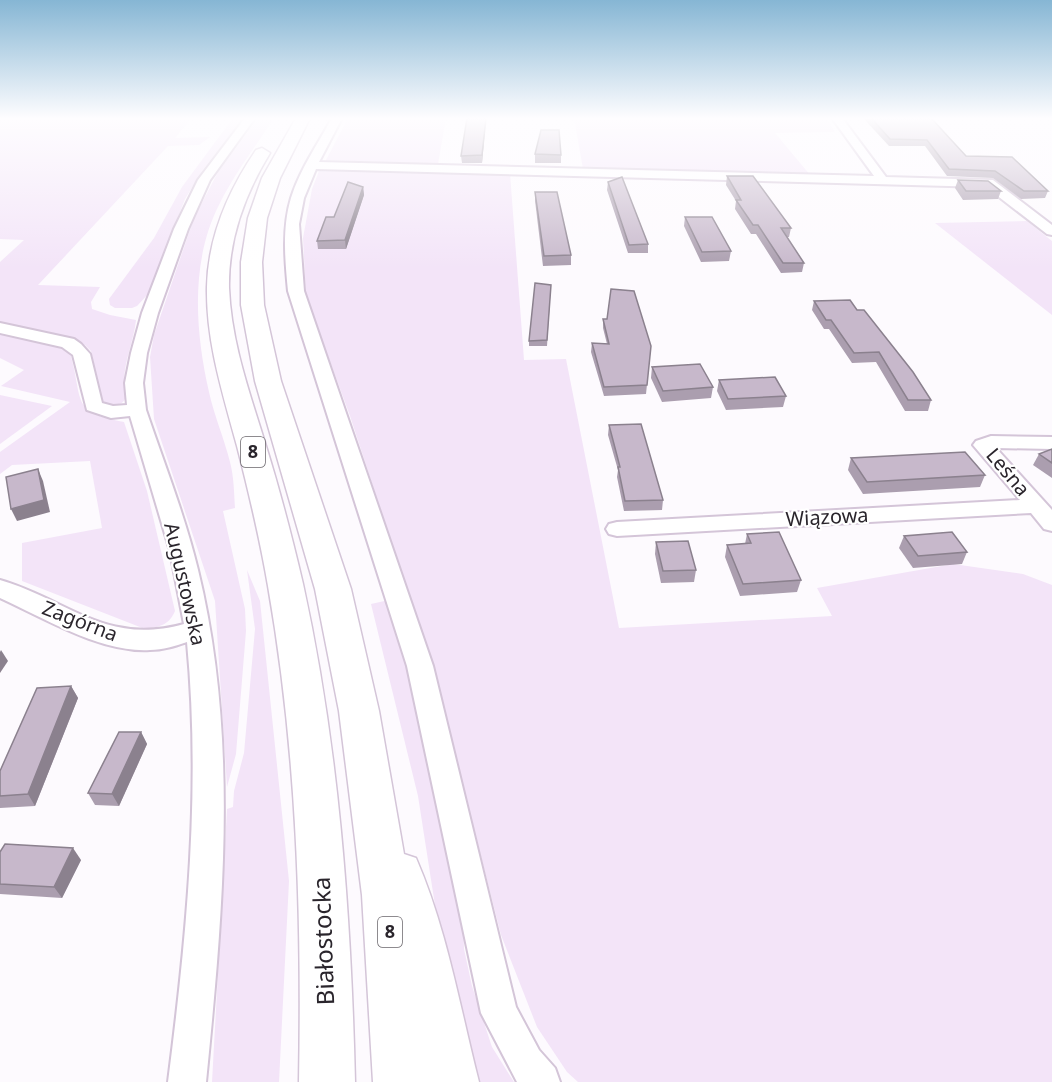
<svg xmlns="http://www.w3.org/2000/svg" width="1052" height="1082" viewBox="0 0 1052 1082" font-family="'Noto Sans',sans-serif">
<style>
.green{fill:#f3e4f8}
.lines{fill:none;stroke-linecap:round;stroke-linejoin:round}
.minor-casing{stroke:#d4c5d8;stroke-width:4}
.trunk-casing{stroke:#d4c5d8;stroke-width:3}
.minor{fill:#fff;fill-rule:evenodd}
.trunk{fill:#fff;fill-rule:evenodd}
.wall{fill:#ab9eaf}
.shaded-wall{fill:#8b818e}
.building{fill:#c7b8cb;stroke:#8b818e;stroke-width:1.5}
.labels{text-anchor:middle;stroke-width:4.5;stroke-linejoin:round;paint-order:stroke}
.shield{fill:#fff;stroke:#6a666b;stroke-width:1.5}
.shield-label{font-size:18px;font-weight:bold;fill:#2a252c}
.street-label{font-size:20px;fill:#2a252c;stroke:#fff}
.near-street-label{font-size:24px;fill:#2a252c;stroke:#fff}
</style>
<rect width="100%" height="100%" fill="#fdfafe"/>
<g class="green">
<path d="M 0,118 L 192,118 L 175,138 L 210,137 L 199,145 L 168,146 L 38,285 L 100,287 L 91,302 L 92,309 L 110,315 L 136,320 C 134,340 125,359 124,380 C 124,385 127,394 125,399 C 122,407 109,404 103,402 L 91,351 L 85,345 L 0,322 L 0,262 L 24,240 L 0,239 Z"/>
<polygon points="233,118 243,118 202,171 185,199 149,293 137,306 132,308 115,308 110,305 109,299 154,238 182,187"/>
<path d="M 258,118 L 274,118 C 256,146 235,173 220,203 C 190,260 195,331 209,392 C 214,415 224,438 230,462 C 234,477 234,493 235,508 L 223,511 L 245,609 L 246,631 L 236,754 L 227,787 L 215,601 L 154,419 L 150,357 L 154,335 L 194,218 L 218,172 Z"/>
<polygon points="348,118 446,118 438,164 326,160"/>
<polygon points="574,118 826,118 835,132 775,133 811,176 583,169"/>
<polygon points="325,168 510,173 524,360 566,359 619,628 832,616 817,588 953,564 1023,574 1052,585 1052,1082 578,1082 567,1072 537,1027 501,935 435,676 350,416 306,296 303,238 312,189 319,171"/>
<polygon points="1027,221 1052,241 1052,315 935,223"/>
<path d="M 0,332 L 53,345 L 70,353 C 84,400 69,412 124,422 L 147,491 L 175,611 C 169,625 160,627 145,629 L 22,581 L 22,543 L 102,528 L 90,461 L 12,465 L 0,474 L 0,452 L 70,402 L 1,386 L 24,370 L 0,358 Z"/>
<polygon points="0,395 52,406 0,444"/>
<polygon points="247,570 260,601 289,881 279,1082 212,1082 227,809 233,807 234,791 244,753 255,629"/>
<polygon points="389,600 412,684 463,910 464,949 472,986 492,1047 514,1082 479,1082 439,931 418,796 371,604"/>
</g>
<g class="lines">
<g class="minor-casing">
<g id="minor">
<path d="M 245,118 L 255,118 L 210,180 L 188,229 L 158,313 L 147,353 L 143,383 L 146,410 C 164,463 185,516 198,570 C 239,738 223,912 206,1082 L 168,1082 C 187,935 201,790 187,642 C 175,646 163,650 150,650 C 101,653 44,618 0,598 L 0,580 C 69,600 105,646 184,624 L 170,551 L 130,416 L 111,418 L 87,410 L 73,355 L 62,347 L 0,333 L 0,323 L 74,339 L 81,344 L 90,354 L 102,403 L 113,406 L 127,405 L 125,383 L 131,353 L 142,313 L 174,229 L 198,180 Z"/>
<path d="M 332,118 L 342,118 L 319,162 L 874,176 L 832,118 L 842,118 L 886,177 L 993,180 L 1052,225 L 1052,235 L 1047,234 L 986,187 L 316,169 L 304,198 L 299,224 L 304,291 L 433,666 L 516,1007 L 539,1050 L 555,1068 L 560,1082 L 517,1082 L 481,1013 L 407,666 L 288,291 C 285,260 282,228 291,198 C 300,169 318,144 332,118 Z"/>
<polygon points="991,436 1052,437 1052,449 996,448 1052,510 1052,531 1044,529 1031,513 617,536 609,534 606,529 609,524 617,522 1020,500 973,445 976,441"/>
</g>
</g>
<g class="trunk-casing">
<g id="trunk">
<path d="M 296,118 L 310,118 L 280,178 L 267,218 L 262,262 L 264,305 L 281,381 L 351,589 L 379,711 L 404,854 L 416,858 C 447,929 460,1008 479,1082 L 373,1082 L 362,895 L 339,711 L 315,589 L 255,381 L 241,305 L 241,262 L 248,218 L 262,178 Z"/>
<path d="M 262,148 L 270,153 C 245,194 228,239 229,288 C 231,342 250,394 266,446 C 280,491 292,537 303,584 C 339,748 351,914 355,1082 L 299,1082 C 302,916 297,751 268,586 C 260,539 249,493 237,446 C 223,394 206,342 207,287 C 208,237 228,191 256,150 Z"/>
</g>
</g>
<use href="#minor" class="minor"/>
<use href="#trunk" class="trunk"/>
</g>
<g class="wall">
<polygon points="467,118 486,118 482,163 462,163 461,156"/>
<polygon points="863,118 931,118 966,156 1048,191 1045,198 1021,199 993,178 947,176 925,146 889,146"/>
<polygon points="535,154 561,155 561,163 535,163"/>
<polygon points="727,176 791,228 789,237 787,237 804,263 802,272 781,273 756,234 751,234 735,209 736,201 726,185"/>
<polygon points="958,180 1001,191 998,199 963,200 955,188"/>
<polygon points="608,182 648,244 648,253 628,253 607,190"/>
<polygon points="363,187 364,195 346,249 318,249 317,241 334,217"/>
<polygon points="535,192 571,255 571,265 543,266 535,201"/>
<polygon points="685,217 731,251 729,261 701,262 684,226"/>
<polygon points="551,285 547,346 529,346 529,341"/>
<polygon points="814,301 857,310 931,400 928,411 905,411 876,362 852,363 829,329 824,329 812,310"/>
<polygon points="603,319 651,346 646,394 604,396 591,352 592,343 607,344 603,328"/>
<polygon points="652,367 713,387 711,398 662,402 651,378"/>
<polygon points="719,380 786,396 783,407 726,410 717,391"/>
<polygon points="609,425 663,500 662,510 624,511 617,477 618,470 608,435"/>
<polygon points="1052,449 1052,478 1033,465 1039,454"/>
<polygon points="851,458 985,475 980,487 863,494 848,470"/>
<polygon points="747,534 801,580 797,592 740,596 725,557 727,545 745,544"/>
<polygon points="904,536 967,552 962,564 913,568 899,548"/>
<polygon points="656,542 696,570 694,582 661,583 655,554"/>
<polygon points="71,686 78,698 35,806 0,808 0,771"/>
<polygon points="141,732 147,744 119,806 95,805 88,793"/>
<polygon points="0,852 81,860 62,898 0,894"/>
</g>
<g class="shaded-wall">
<polygon points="486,118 482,163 482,155"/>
<polygon points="363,187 364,195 346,249 345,240"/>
<polygon points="38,469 43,481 50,512 17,521 11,509"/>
<polygon points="1,650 8,661 0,673 0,652"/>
<polygon points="71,686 78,698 35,806 28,794"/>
<polygon points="141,732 147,744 119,806 112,794"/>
<polygon points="73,848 81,860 62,898 54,887"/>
</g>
<g class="building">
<polygon points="467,118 486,118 482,155 461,156"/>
<polygon points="871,118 931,118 966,156 1012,157 1048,191 1024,191 995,171 949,169 927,140 890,139"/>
<polygon points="541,130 559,130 561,155 535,154"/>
<polygon points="727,176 753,176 791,228 781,228 804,263 783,263 758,225 753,225 736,200 741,200"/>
<polygon points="622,177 648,244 629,245 608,182"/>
<polygon points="958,180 988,181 1001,191 966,191"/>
<polygon points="348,182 363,187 345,240 317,241 326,217 334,217"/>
<polygon points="535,192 557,192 571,255 544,256"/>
<polygon points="685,217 712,217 731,251 702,252"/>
<polygon points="535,283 551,285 547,340 529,341"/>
<polygon points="611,289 634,291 651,346 647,385 604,387 592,343 609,344 603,319 607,319"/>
<polygon points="850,300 857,310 864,310 913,372 931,400 908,400 879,352 854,353 831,320 826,320 814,301"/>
<polygon points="700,364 713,387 663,391 652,367"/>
<polygon points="775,377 786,396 728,399 719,380"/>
<polygon points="641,424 663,500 625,501 618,467 620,467 609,425"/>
<polygon points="1052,449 1052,463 1039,454"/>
<polygon points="965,452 985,475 867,482 851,458"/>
<polygon points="38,469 44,500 11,509 6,477"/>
<polygon points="779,532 801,580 743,584 727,545 751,543 747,534"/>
<polygon points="952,532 967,552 918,556 904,536"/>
<polygon points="688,541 696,570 663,571 656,542"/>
<polygon points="71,686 28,794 0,796 0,771 37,688"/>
<polygon points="119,732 141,732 112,794 88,793"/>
<polygon points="5,844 73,848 54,887 0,884 0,852"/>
</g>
<linearGradient id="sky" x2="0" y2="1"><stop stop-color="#86b6d4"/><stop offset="0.44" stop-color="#fefdff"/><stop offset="1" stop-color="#fefdff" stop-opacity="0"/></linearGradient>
<rect width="1052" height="269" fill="url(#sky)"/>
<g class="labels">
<g class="shield">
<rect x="241" y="437" width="24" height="30" rx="4.5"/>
<rect x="378" y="917" width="24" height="30" rx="4.5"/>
</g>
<g class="shield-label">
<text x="253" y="458">8</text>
<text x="390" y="938">8</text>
</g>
<g class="street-label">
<text transform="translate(1008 472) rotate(50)" y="7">Leśna</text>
<text transform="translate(827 517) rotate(-3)" y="7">Wiązowa</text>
<text transform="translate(185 584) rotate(77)" y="7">Augustowska</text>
<text transform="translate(80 621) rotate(21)" y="7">Zagórna</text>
</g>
<g class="near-street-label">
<text transform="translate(324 941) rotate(-92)" y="8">Białostocka</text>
</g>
</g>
</svg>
